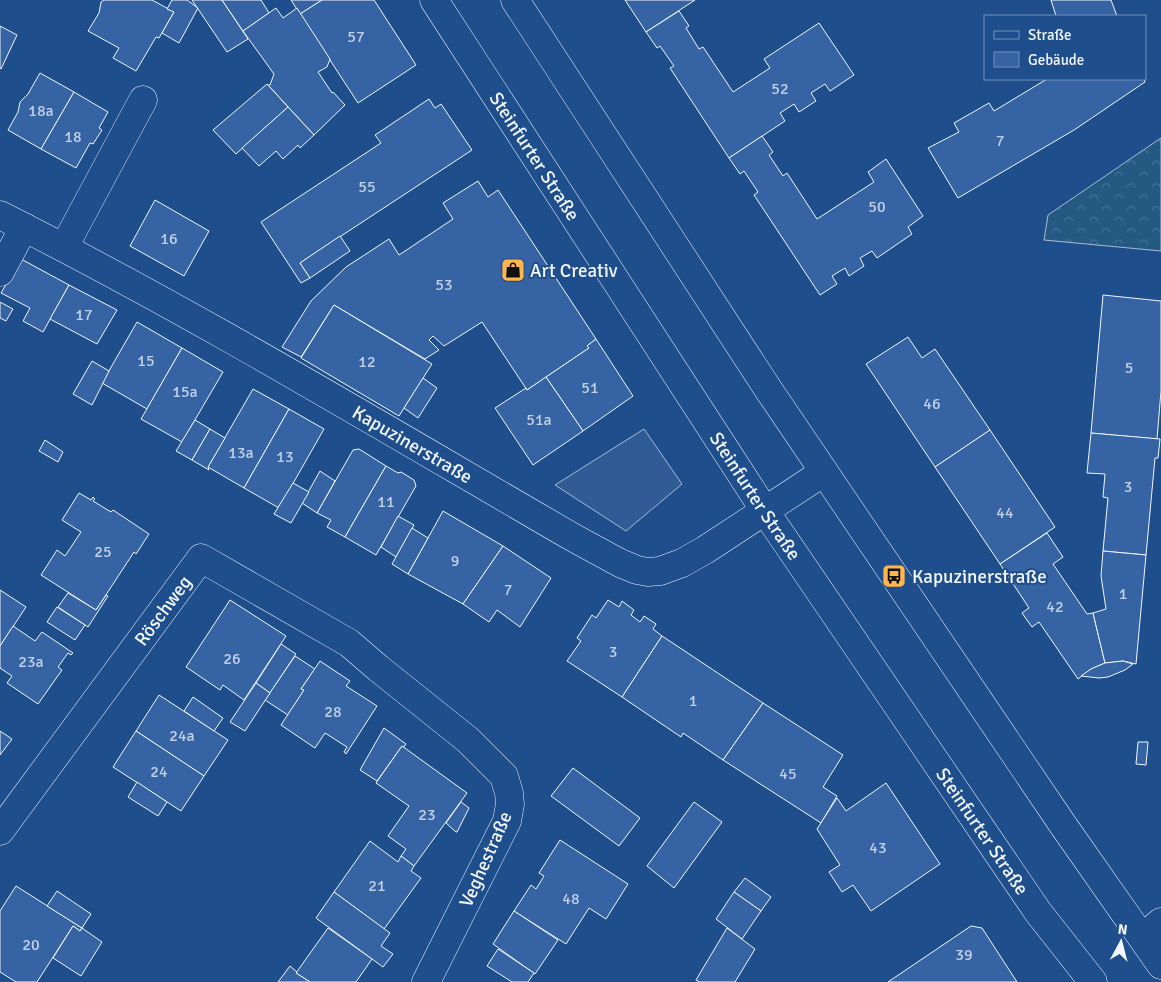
<svg xmlns="http://www.w3.org/2000/svg" width="1161" height="982" viewBox="0 0 1161 982" font-family="Signika,sans-serif">
<style>
.forest{fill:url(#forest-crowns);stroke:#a8bbd7}
.parking{fill:#305b95;stroke:#a8bbd7}
.building{fill:#3563a3;stroke:#f2f6ff}
.lines{fill:none;stroke-linecap:round;stroke-linejoin:round}
.minor-casing{stroke:#f2f6ff;stroke-width:29}
.major-casing{stroke:#f2f6ff;stroke-width:29}
.minor{stroke:#1f4e8c;stroke-width:28}
.major{stroke:#1f4e8c;stroke-width:28}
.labels{text-anchor:middle;stroke-width:4;stroke-linejoin:round;paint-order:stroke}
.number-label{font-size:16px;fill:#c3d1e8}
.street-label{font-size:19px;fill:#f2f6ff;stroke:#1f4e8c}
.poi-label{font-size:19px;fill:#f2f6ff;stroke:#1f4e8c;text-anchor:start}
</style>
<defs>
<pattern id="forest-crowns" width="20" height="18" patternUnits="userSpaceOnUse" patternTransform="scale(1.25)"><rect width="20" height="18" fill="#245a82"/><path d="M2 6a3 3 0 1 1 6 0M12 15a3 3 0 1 1 6 0" fill="none" stroke="#447295"/></pattern>
</defs>
<rect width="100%" height="100%" fill="#1f4e8c"/>
<polygon class="forest" points="1161,138 1161,251 1044,240 1048,215"/>
<polygon class="parking" points="644,429 682,484 626,531 555,485"/>
<g class="building">
<polygon points="104,0 152,0 174,12 159,38 156,37 136,71 113,58 119,48 88,31 99,13 101,2"/>
<polygon points="172,0 187,0 198,8 179,43 162,33 174,12 167,9"/>
<polygon points="192,0 222,0 248,39 227,52"/>
<polygon points="222,0 261,0 269,13 243,31"/>
<polygon points="291,0 322,0 300,14"/>
<polygon points="322,0 374,0 416,65 358,103 300,14"/>
<polygon points="625,0 695,0 646,32"/>
<polygon points="1051,0 1111,0 1117,16 1056,16"/>
<polygon points="276,8 283,18 297,8 330,59 327,67 318,72 332,93 333,92 345,105 314,135 268,85 270,85 274,74 243,31"/>
<polygon points="679,11 689,26 686,28 699,49 703,47 733,92 770,68 764,59 819,23 854,75 830,91 825,84 811,93 816,101 799,112 794,104 780,113 785,121 729,158 670,68 674,66 660,46 657,48 646,32"/>
<polygon points="0,26 17,35 1,69 0,68"/>
<polygon points="40,73 74,92 41,149 8,130 18,112 20,102 28,94"/>
<polygon points="1047,79 1144,79 1145,82 1074,130 958,198 928,148 959,132 954,123 989,103 994,111"/>
<polygon points="267,84 288,107 236,154 213,130"/>
<polygon points="74,92 108,112 99,128 102,130 93,144 90,143 76,168 41,149"/>
<polygon points="429,99 435,108 441,104 472,150 300,263 310,278 301,283 261,222 381,143 375,135"/>
<polygon points="288,107 314,135 300,148 298,145 283,159 276,151 259,166 242,148"/>
<polygon points="762,136 773,152 769,155 783,176 787,173 817,219 874,182 868,172 886,159 923,216 908,227 912,234 877,258 872,251 860,258 864,266 849,276 845,268 832,276 837,284 820,295 754,195 758,192 744,171 740,174 729,158"/>
<polygon points="478,181 488,197 498,190 596,339 587,346 589,348 527,390 482,322 444,346 433,336 429,340 439,350 425,359 334,305 301,357 282,347 311,301 346,267 389,239 399,255 453,219 443,203"/>
<polygon points="155,200 209,231 184,276 130,246"/>
<polygon points="340,236 350,251 310,278 300,263"/>
<polygon points="21,259 69,285 43,332 23,321 30,308 1,293"/>
<polygon points="69,285 117,310 97,344 50,319"/>
<polygon points="1103,295 1161,301 1161,391 1157,439 1091,433"/>
<polygon points="0,302 13,309 6,321 0,318"/>
<polygon points="334,305 432,364 399,416 301,358"/>
<polygon points="137,322 182,348 147,409 102,383"/>
<polygon points="908,337 922,358 935,349 990,430 935,467 866,364"/>
<polygon points="596,339 633,396 583,431 546,377 589,348 587,346"/>
<polygon points="182,348 223,372 182,442 141,419"/>
<polygon points="92,361 109,371 92,405 73,394"/>
<polygon points="546,377 583,431 533,465 495,408 526,388 527,390"/>
<polygon points="423,378 437,388 418,418 404,408"/>
<polygon points="253,389 289,409 244,488 208,467"/>
<polygon points="289,409 324,429 279,508 244,488"/>
<polygon points="195,420 210,429 192,460 176,451"/>
<polygon points="210,429 225,438 208,467 209,470 192,460"/>
<polygon points="990,430 1055,527 1000,564 935,467"/>
<polygon points="1091,433 1160,439 1158,458 1155,458 1146,555 1103,551 1108,498 1103,497 1105,474 1087,473"/>
<polygon points="45,440 63,452 58,462 39,451"/>
<polygon points="359,449 386,466 345,537 327,527 331,520 317,513 353,450"/>
<polygon points="386,466 398,473 401,472 414,480 416,486 376,555 345,537"/>
<polygon points="320,471 335,481 317,513 302,503"/>
<polygon points="293,483 309,492 291,523 274,514"/>
<polygon points="79,493 91,500 93,497 95,499 93,501 111,512 113,510 149,534 136,554 134,552 96,610 41,575 57,550 65,556 81,532 62,520"/>
<polygon points="443,511 503,546 463,604 408,574"/>
<polygon points="398,516 414,525 396,557 381,547"/>
<polygon points="412,528 428,538 408,574 392,564"/>
<polygon points="1047,533 1063,557 1053,564 1087,614 1093,613 1105,663 1091,669 1078,679 1039,622 1032,627 1022,613 1029,608 1000,564"/>
<polygon points="503,546 551,578 520,627 497,610 489,622 463,604"/>
<polygon points="1103,551 1146,555 1136,664 1123,661 1105,663 1093,613 1106,609 1101,576"/>
<polygon points="0,590 26,607 0,646"/>
<polygon points="68,593 96,610 106,595 108,596 88,627 58,607"/>
<polygon points="230,600 286,636 244,700 223,685 220,690 186,667"/>
<polygon points="608,600 619,607 622,601 634,610 631,615 640,622 644,616 656,624 653,629 662,636 622,697 567,661 581,641 577,638 592,615 596,618"/>
<polygon points="57,607 85,625 75,640 47,622"/>
<polygon points="13,626 35,641 42,632 73,653 71,655 68,653 58,667 62,670 38,704 7,683 12,676 0,668 0,646"/>
<polygon points="662,636 763,703 723,760 683,733 681,737 622,697"/>
<polygon points="281,644 296,654 270,693 256,683"/>
<polygon points="295,656 315,669 301,689 304,690 288,715 265,700"/>
<polygon points="320,661 350,681 346,686 377,706 346,754 344,752 347,747 325,733 315,748 281,725 304,690 301,689"/>
<polygon points="1123,661 1133,664 1125,670 1108,677 1099,678 1081,676 1091,669 1105,663"/>
<polygon points="256,683 270,693 245,731 230,722"/>
<polygon points="159,695 228,740 204,776 136,731"/>
<polygon points="193,697 223,718 214,731 184,711"/>
<polygon points="763,703 843,755 823,787 837,796 821,823 723,760"/>
<polygon points="384,728 406,744 403,748 402,746 377,781 360,770"/>
<polygon points="0,731 12,739 0,755"/>
<polygon points="136,731 204,776 181,811 113,767"/>
<polygon points="1138,742 1148,742 1146,765 1136,764"/>
<polygon points="402,746 467,793 414,866 401,856 406,849 388,836 409,806 376,783"/>
<polygon points="573,768 640,818 619,846 551,796"/>
<polygon points="137,782 167,802 158,816 128,797"/>
<polygon points="886,783 940,864 871,911 853,885 842,892 829,872 840,865 817,829 837,798 846,811"/>
<polygon points="461,802 469,808 457,832 456,832 446,823"/>
<polygon points="694,802 722,822 674,888 647,866"/>
<polygon points="560,840 628,884 606,919 589,908 566,944 514,911 531,885 536,889 544,876 539,873"/>
<polygon points="370,841 398,862 401,856 414,866 411,871 421,878 384,929 334,892"/>
<polygon points="745,878 771,897 761,911 734,892"/>
<polygon points="16,886 82,928 80,931 73,926 37,982 16,982 0,972 0,911"/>
<polygon points="57,891 91,914 82,928 47,906"/>
<polygon points="334,892 390,933 381,946 393,954 383,967 316,918"/>
<polygon points="734,892 761,911 742,939 716,919"/>
<polygon points="514,911 558,940 535,974 493,944"/>
<polygon points="73,926 80,931 82,928 102,942 81,976 53,958"/>
<polygon points="971,926 982,928 1017,982 888,982"/>
<polygon points="328,928 372,959 356,982 310,982 296,973"/>
<polygon points="727,928 755,949 735,982 699,982 696,980"/>
<polygon points="498,949 534,973 528,982 512,982 487,966"/>
<polygon points="290,966 297,972 296,973 310,982 278,982"/>
</g>
<g class="lines">
<g class="minor-casing">
<g id="minor">
<path id="s1" d="M 0,215 C 196,314 384,428 574,538 L 620,563 L 637,570 L 648,572 L 660,571 L 682,563 L 705,550 L 824,472"/>
<polyline points="64,247 143,100"/>
<polyline points="0,272 24,227"/>
<path id="s2" d="M 0,831 L 201,558 L 349,643 L 378,668 L 468,740 L 504,776 L 509,793 L 510,804 L 507,821 L 426,982"/>
<polyline points="1143,937 1161,922"/>
</g>
</g>
<g class="major-casing">
<g id="major">
<path id="s3" d="M 434,0 L 765,511 L 1038,912 L 1093,982"/>
<polyline points="515,0 768,389 1063,825 1161,965"/>
</g>
</g>
<use href="#minor" class="minor"/>
<use href="#major" class="major"/>
</g>
<defs>
<g id="shop-square" transform="scale(1.25)"><rect x="-9" y="-9" width="18" height="18" rx="4" fill="#ffb74d" stroke="#1f4e8c"/><path d="M-5-2.5h2.3a2.7 3.5 0 0 1 5.4 0H5L5.5 6h-11ZM-1.5-2.5h3a1.5 2.3 0 0 0-3 0Z" fill="#111"/></g>
<g id="bus-square" transform="scale(1.25)"><rect x="-9" y="-9" width="18" height="18" rx="4" fill="#ffb74d" stroke="#1f4e8c"/><path d="M-5-6H5V4H4V6H2V4H-2V6H-4V4H-5ZM-3.5-4V0h7V-4ZM-3.5 1.2v1.5H-2V1.2ZM2 1.2v1.5H3.5V1.2Z" fill="#111"/></g>
</defs>
<g fill-rule="evenodd">
<use href="#shop-square" x="513" y="270"/>
<use href="#bus-square" x="894" y="576"/>
</g>
<g class="labels">
<g class="number-label">
<text x="356" y="42">57</text>
<text x="780" y="94">52</text>
<text x="41" y="116">18a</text>
<text x="73" y="142">18</text>
<text x="1000" y="146">7</text>
<text x="367" y="192">55</text>
<text x="877" y="212">50</text>
<text x="169" y="244">16</text>
<text x="444" y="290">53</text>
<text x="84" y="320">17</text>
<text x="146" y="366">15</text>
<text x="367" y="367">12</text>
<text x="1129" y="373">5</text>
<text x="590" y="393">51</text>
<text x="185" y="397">15a</text>
<text x="932" y="409">46</text>
<text x="539" y="425">51a</text>
<text x="241" y="458">13a</text>
<text x="285" y="462">13</text>
<text x="1128" y="492">3</text>
<text x="386" y="507">11</text>
<text x="1005" y="518">44</text>
<text x="103" y="557">25</text>
<text x="455" y="566">9</text>
<text x="508" y="595">7</text>
<text x="1123" y="599">1</text>
<text x="1055" y="612">42</text>
<text x="613" y="657">3</text>
<text x="232" y="664">26</text>
<text x="31" y="667">23a</text>
<text x="693" y="706">1</text>
<text x="333" y="717">28</text>
<text x="182" y="741">24a</text>
<text x="159" y="777">24</text>
<text x="788" y="779">45</text>
<text x="427" y="820">23</text>
<text x="878" y="853">43</text>
<text x="377" y="891">21</text>
<text x="571" y="904">48</text>
<text x="31" y="950">20</text>
<text x="964" y="960">39</text>
</g>
<g class="street-label">
<text dy="7" stroke="none"><textPath href="#s3" startOffset="186">Steinfurter Straße</textPath></text>
<text dy="7" stroke="none"><textPath href="#s1" startOffset="472">Kapuzinerstraße</textPath></text>
<text dy="7" stroke="none"><textPath href="#s3" startOffset="591">Steinfurter Straße</textPath></text>
<text dy="7" stroke="none"><textPath href="#s2" startOffset="274">Röschweg</textPath></text>
<text dy="7" stroke="none"><textPath href="#s3" startOffset="996">Steinfurter Straße</textPath></text>
<text transform="translate(485 859) rotate(-66)" y="7">Veghestraße</text>
</g>
<g class="poi-label">
<text x="530" y="277">Art Creativ</text>
<text x="912" y="583">Kapuzinerstraße</text>
</g>
</g>
<rect x="984" y="15" width="162" height="65" fill="#1f4e8c" stroke="#7391ba"/>
<rect x="994" y="31" width="25" height="8" fill="#1f4e8c" stroke="#7391ba"/>
<text x="1028" y="40" font-size="15" fill="#f2f6ff">Straße</text>
<rect x="994" y="52" width="25" height="15" fill="#3563a3" stroke="#7391ba"/>
<text x="1028" y="65" font-size="15" fill="#f2f6ff">Gebäude</text>
<g transform="translate(1121 942) rotate(7)" stroke="#1f4e8c" stroke-width="4" paint-order="stroke">
<path d="M0-4L9 19L0 12L-9 19Z" fill="#f2f6ff"/>
<text y="-8" font-size="14" font-weight="bold" text-anchor="middle" fill="#f2f6ff">N</text>
</g>
</svg>
